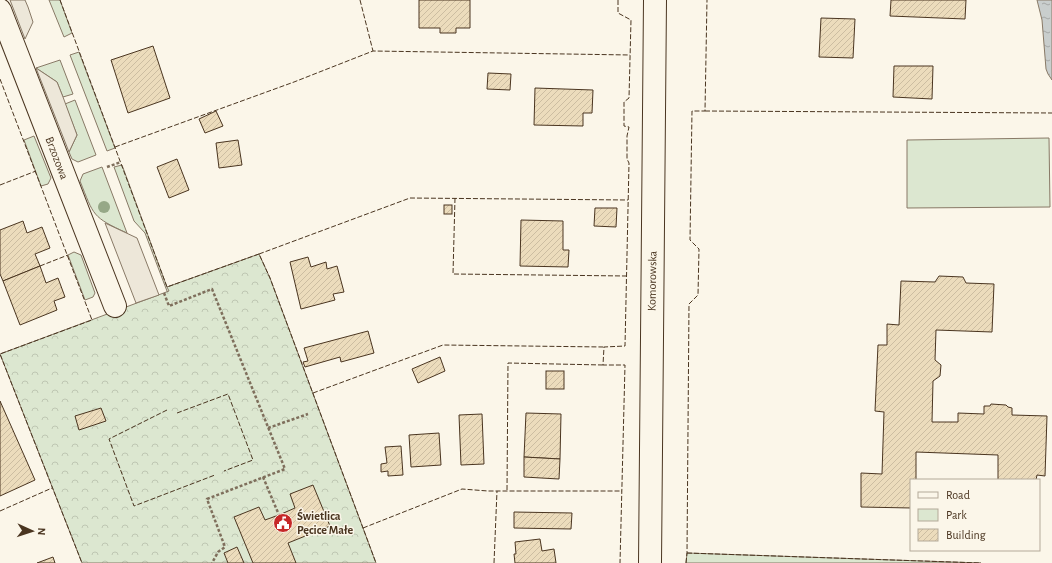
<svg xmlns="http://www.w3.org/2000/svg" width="1052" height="563" viewBox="0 0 1052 563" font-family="'Alegreya Sans',sans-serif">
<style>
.green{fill:#dce7d0;stroke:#887966}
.forest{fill:url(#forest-crowns);stroke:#887966}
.parking{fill:#ede7d9;stroke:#887966}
.water{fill:url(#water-ripples);stroke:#887966}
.building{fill:url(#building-hatch);stroke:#4a3520}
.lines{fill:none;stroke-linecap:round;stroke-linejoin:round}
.minor-casing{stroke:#4a3520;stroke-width:24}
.path{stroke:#7f6f5c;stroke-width:2.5;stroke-dasharray:3 2;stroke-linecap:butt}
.minor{stroke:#fbf6e9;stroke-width:22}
.fence{stroke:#4a3520;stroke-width:1;stroke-dasharray:5 2;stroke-linecap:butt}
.tree{fill:#96a887}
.labels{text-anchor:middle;stroke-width:3;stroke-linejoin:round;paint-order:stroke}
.street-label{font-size:12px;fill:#4a3520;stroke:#fbf6e9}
.poi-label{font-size:12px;font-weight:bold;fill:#4a3520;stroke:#fbf6e9;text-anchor:start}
</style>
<defs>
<pattern id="forest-crowns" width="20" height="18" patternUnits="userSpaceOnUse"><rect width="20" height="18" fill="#dce7d0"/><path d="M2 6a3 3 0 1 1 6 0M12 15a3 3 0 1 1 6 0" fill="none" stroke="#bec7b2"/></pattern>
<pattern id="water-ripples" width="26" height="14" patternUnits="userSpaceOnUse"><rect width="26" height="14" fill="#c9cecd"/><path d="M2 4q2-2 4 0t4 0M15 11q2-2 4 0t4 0" fill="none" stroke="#a5a8a6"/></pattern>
<pattern id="building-hatch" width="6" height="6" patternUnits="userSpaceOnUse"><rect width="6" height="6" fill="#ecdcbc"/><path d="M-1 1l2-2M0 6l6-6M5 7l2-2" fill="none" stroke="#ccbda1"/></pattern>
</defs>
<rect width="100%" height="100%" fill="#fbf6e9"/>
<g class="green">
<polygon points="49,0 60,0 72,33 64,37"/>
<polygon points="79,52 115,148 107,151 70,55"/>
<polygon points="60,60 73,94 63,97 57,82 36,68"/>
<polygon points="75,100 96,155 78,162 72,159 69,152 77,135 65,104"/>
<polygon points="34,136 51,178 48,184 41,186 24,140"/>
<polygon points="1049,138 1050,207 907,208 907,140"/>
<polygon points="122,165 167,287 182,282 170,299 145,233 134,221 114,167"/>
<path d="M 102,167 L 127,233 C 92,217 94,216 80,181 L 83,174 Z"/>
<polygon points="74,252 81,255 95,293 93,297 85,300 68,255"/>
<polygon points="687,553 981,563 686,563"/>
</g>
<polygon class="forest" points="259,254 270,278 376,563 82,563 0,354 169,291 167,287"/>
<g class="parking">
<polygon points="10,0 25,0 28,7 33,22 25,39"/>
<polygon points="36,68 57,82 63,97 77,135 69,152"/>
<polygon points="105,223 137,238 159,295 136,303"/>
</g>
<polygon class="water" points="1037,0 1052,0 1052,80 1048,74 1046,69 1042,20"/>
<g class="building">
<polygon points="419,0 470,0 470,28 456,28 456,33 440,33 440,28 419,28"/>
<polygon points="891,0 966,0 965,19 890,16"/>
<polygon points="821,18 855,19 853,58 819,57"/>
<polygon points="153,46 170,98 128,113 111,60"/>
<polygon points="894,66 933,66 932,99 893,97"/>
<polygon points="488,73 511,74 510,90 487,89"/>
<polygon points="535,88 593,90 592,113 583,113 583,126 534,125"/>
<polygon points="216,111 223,126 205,133 199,119"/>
<polygon points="238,140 242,165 219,168 216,143"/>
<polygon points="177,159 189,190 169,198 157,167"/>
<rect x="444" y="205" width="8" height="9"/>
<polygon points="595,208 617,208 616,227 594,226"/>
<polygon points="521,220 563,221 563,250 569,250 568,267 520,266"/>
<polygon points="23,221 27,233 42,227 50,248 35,254 40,266 3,281 0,274 0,230"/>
<polygon points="308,257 311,267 326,262 327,269 337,266 344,292 333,294 335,300 301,309 290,262"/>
<polygon points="40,266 46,283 58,278 65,297 54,301 57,310 20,325 3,281"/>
<polygon points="939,276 963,277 966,283 994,284 992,332 936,330 935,360 941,365 940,376 933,381 932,422 958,422 958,413 984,414 984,406 990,406 991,404 1006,405 1008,407 1012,408 1012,415 1047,416 1045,476 1037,475 1036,480 998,480 998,455 916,452 916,480 911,480 911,508 861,507 861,473 882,474 884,412 875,411 878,345 887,345 887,324 899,325 901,281 935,282"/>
<polygon points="368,331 374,353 341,362 340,357 305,367 303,362 308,361 304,348"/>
<polygon points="440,357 445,371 418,383 412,369"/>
<rect x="546" y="371" width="18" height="18"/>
<polygon points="0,401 35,480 0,496"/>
<polygon points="101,408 106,421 79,430 75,416"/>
<polygon points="526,413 561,414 560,459 524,457"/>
<polygon points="482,414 484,464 461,465 459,415"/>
<polygon points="439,433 441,465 411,467 409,435"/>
<polygon points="401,446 403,475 388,476 388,471 381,472 381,464 387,463 385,447"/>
<polygon points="524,457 560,459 559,479 524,477"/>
<polygon points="313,485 330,526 288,543 296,563 253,563 234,517 259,507 265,520 279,515 295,508 290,494"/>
<polygon points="514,512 572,513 571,529 514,528"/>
<polygon points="540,539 542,551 554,549 556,563 515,563 514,554 516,554 515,542"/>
<polygon points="237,547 244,563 228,563 224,553"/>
<polygon points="53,557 55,563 37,563"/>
</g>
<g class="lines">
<g class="minor-casing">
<g id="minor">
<polyline points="0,10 115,306"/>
<polyline points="650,563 655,0"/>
</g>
</g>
<g class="path">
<polyline points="107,167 121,162"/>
<polyline points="164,293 169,306 212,289 285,469 207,499 225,547 218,552 212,563"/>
<polyline points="268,428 308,414"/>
<polyline points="263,477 279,515"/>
</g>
<use href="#minor" class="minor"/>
<g class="fence">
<polyline points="60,0 167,287 259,254 270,278 376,563"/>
<polyline points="360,0 373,51"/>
<polyline points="618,0 618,13 631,20 629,98 624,102 624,126 629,127 627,136 627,159 629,163 625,346 604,347 603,365 625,365 620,563"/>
<polyline points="0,79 92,320 0,354 82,563"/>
<polyline points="705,111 1052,113"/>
<polyline points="115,147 294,82 373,51 630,55"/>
<polyline points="0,185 36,171"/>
<polyline points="455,198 453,274 626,276"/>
<polyline points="259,254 410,198 628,200"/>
<polyline points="40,266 68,255"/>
<polyline points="313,393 443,345 604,347"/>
<polyline points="167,410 109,439 134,506 215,475"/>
<polyline points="177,413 228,394 253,460 224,471"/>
<polyline points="507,490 508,363 603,365"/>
<polyline points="0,511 52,488"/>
<polyline points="363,528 462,489 488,491 622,491"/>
<polyline points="687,553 981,563"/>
<polyline points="494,563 497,491"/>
<polyline points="686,563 687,553 689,304 698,295 699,249 690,240 692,111 705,111 707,0"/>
</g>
</g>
<circle class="tree" cx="104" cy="207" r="6"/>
<defs>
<g id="civic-disc" transform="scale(1)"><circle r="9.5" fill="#c62828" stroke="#fbf6e9"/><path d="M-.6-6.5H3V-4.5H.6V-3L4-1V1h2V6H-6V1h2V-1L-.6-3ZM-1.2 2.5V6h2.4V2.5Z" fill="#fff"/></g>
</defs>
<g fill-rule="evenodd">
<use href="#civic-disc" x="283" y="523"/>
</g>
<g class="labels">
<g class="street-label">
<text transform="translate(57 158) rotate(69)" y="4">Brzozowa</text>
<text transform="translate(652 281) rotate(-89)" y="4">Komorowska</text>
</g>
<g class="poi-label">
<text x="297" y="520">Świetlica<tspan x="297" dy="14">Pęcice Małe</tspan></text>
</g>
</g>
<rect x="910" y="479" width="130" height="72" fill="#fbf6e9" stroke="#b4a999"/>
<rect x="918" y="492" width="20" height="6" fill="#fbf6e9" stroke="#b4a999"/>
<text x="946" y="499" font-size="12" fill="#4a3520">Road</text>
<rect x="918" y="509" width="20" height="12" fill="#dce7d0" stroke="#b4a999"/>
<text x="946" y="519" font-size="12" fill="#4a3520">Park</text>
<rect x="918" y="529" width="20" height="12" fill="url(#building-hatch)" stroke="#b4a999"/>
<text x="946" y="539" font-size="12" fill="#4a3520">Building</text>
<g transform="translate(32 531) rotate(93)" stroke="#fbf6e9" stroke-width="3" paint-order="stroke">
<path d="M0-3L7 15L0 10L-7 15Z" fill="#4a3520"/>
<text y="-6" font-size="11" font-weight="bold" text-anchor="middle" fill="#4a3520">N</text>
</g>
</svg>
